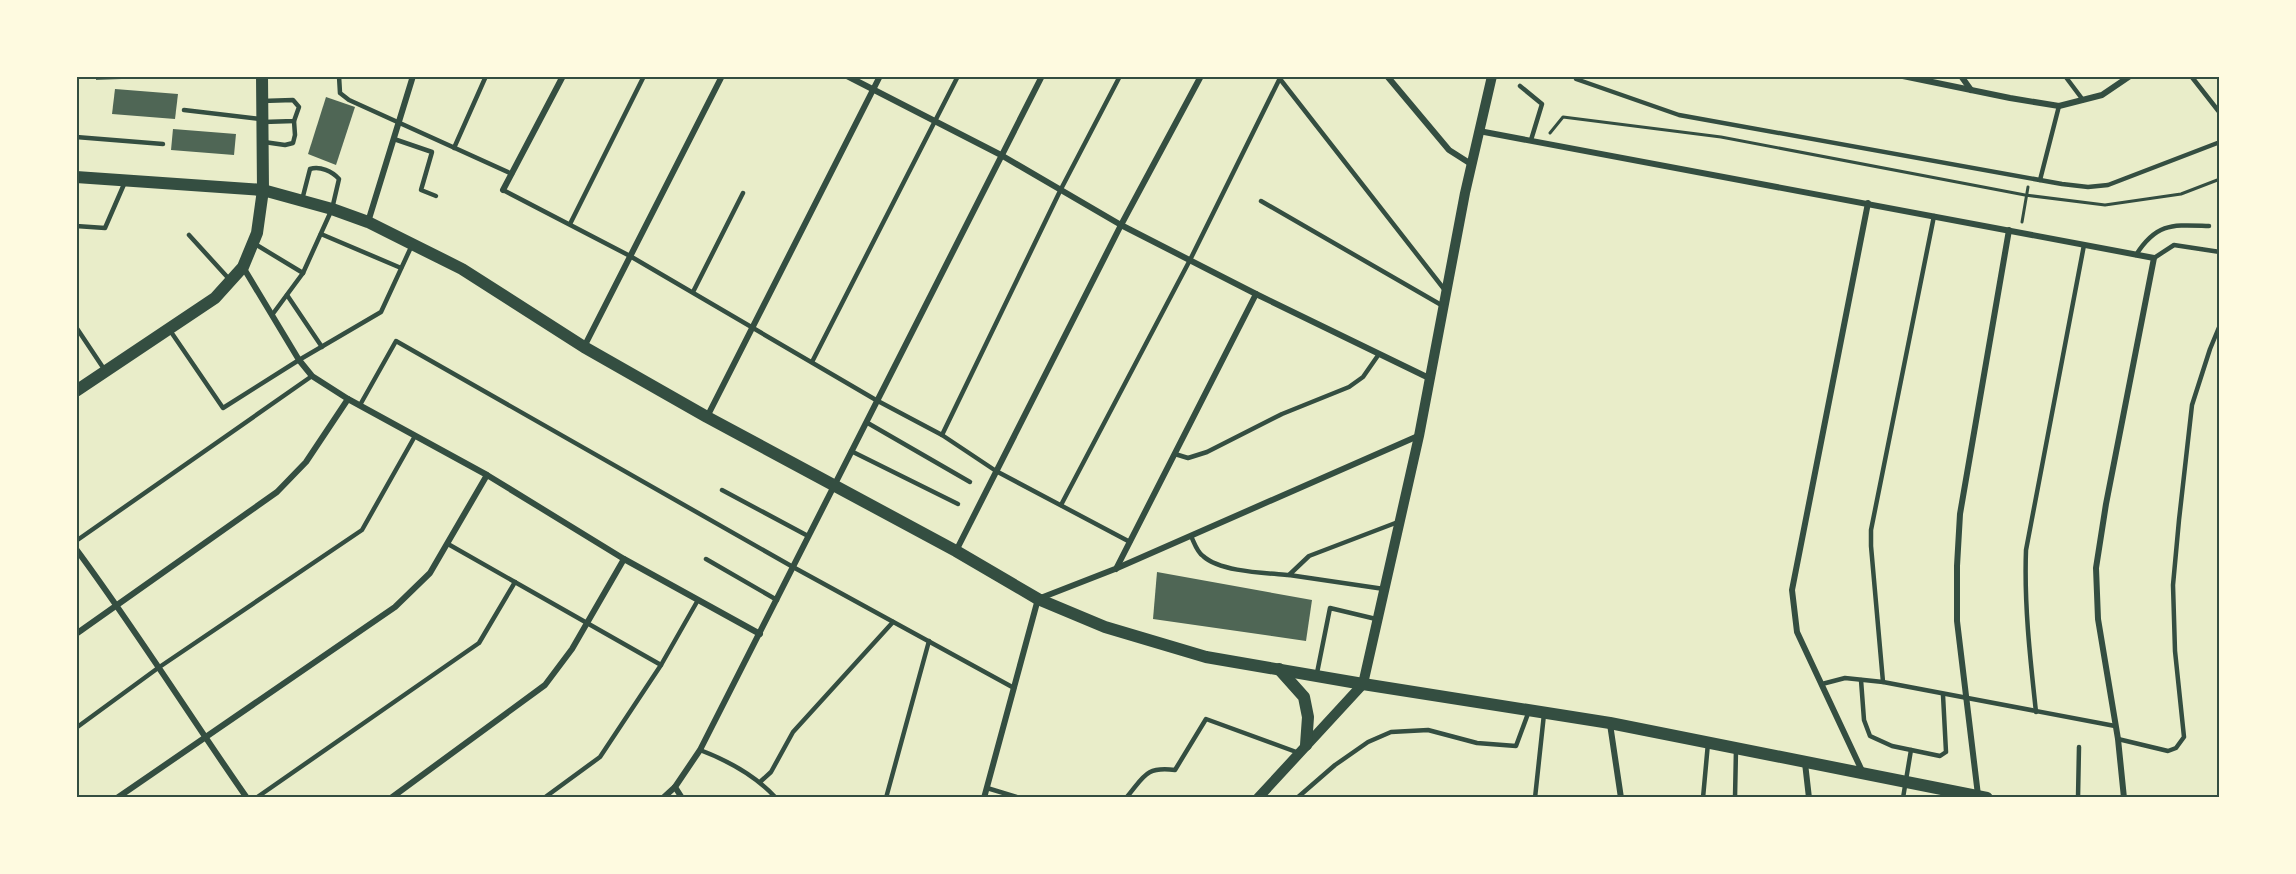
<svg xmlns="http://www.w3.org/2000/svg" width="2296" height="874" viewBox="0 0 2296 874" font-family="Poppins,sans-serif">
<style>
.building{fill:#4f6655}
.lines{fill:none;stroke-linecap:round;stroke-linejoin:round}
.path{stroke:#344e41;stroke-width:3}
.service{stroke:#344e41;stroke-width:4.5}
.minor{stroke:#344e41;stroke-width:6}
.tertiary{stroke:#344e41;stroke-width:10}
.secondary{stroke:#344e41;stroke-width:12}
.neatline{fill:none;stroke:#344e41;stroke-width:2}
</style>
<rect width="100%" height="100%" fill="#e9edc9"/>
<g class="building">
<polygon points="96,76 147,76 147,78 96,80"/>
<polygon points="115,89 178,94 175,119 112,114"/>
<polygon points="326,97 355,107 336,165 308,154"/>
<polygon points="173,129 236,134 234,155 171,150"/>
<polygon points="1157,572 1312,600 1306,641 1153,619"/>
</g>
<g class="lines">
<g class="path">
<polyline points="1550,133 1563,117 1721,137 2025,195 2105,205 2181,194 2220,179"/>
<polyline points="2022,222 2028,187"/>
</g>
<g class="service">
<polyline points="339,76 340,93 349,100 512,174"/>
<polyline points="1576,76 1576,79 1679,115 2062,184 2088,187 2108,185 2220,142"/>
<polyline points="2065,76 2083,100"/>
<polyline points="2191,76 2220,113"/>
<polyline points="1280,79 1444,289"/>
<polyline points="1520,86 1542,104 1531,140"/>
<polyline points="262,101 293,100 299,107 294,121 263,122"/>
<polyline points="184,110 260,119"/>
<polyline points="76,137 163,144"/>
<polyline points="394,139 432,152 421,190 436,196"/>
<polyline points="264,142 285,145 293,143 295,135 294,121"/>
<polyline points="454,148 486,76"/>
<polyline points="2040,180 2059,106"/>
<polyline points="503,190 630,256 876,400 942,435 996,471 1130,542"/>
<polyline points="1261,201 1443,306"/>
<polyline points="570,224 644,76"/>
<polyline points="76,226 105,228 125,182"/>
<polyline points="321,234 401,268"/>
<polyline points="189,235 230,280"/>
<polyline points="255,244 303,273"/>
<path d="M 2136,255 C 2157,222 2173,225 2209,226"/>
<polyline points="2154,258 2174,245 2220,252"/>
<polyline points="693,292 743,193"/>
<polyline points="287,295 322,347"/>
<path d="M 272,315 L 303,273 L 332,209 L 339,179 C 332,171 320,166 310,169 L 302,200"/>
<polyline points="76,327 104,369"/>
<polyline points="169,329 223,408 299,360 381,312 412,245"/>
<polyline points="812,362 958,76"/>
<polyline points="360,405 396,341 793,567 1014,688"/>
<polyline points="866,422 970,482"/>
<polyline points="942,435 1061,189 1120,76"/>
<polyline points="851,451 958,504"/>
<polyline points="1175,454 1188,458 1207,452 1282,414 1349,387 1363,377 1379,354"/>
<polyline points="722,490 808,536"/>
<polyline points="1061,505 1190,260 1281,76"/>
<path d="M 1191,536 C 1194,542 1197,552 1203,556 C 1220,572 1266,573 1289,575"/>
<polyline points="76,541 312,376"/>
<polyline points="448,544 661,665"/>
<polyline points="706,559 777,600"/>
<polyline points="1384,589 1289,575 1309,556 1398,522"/>
<polyline points="1317,673 1330,608 1376,619"/>
<polyline points="1861,680 1864,720 1870,736 1892,746 1940,756 1946,752 1943,695"/>
<polyline points="1883,682 1871,546 1871,530 1934,216"/>
<polyline points="1822,684 1845,678 1883,682 2115,726"/>
<path d="M 2036,712 C 2030,657 2024,604 2026,550 L 2084,245"/>
<polyline points="76,728 158,668 362,530 415,436"/>
<polyline points="2118,739 2168,751 2176,748 2184,737 2175,651 2173,585 2179,520 2192,405 2210,349 2220,325"/>
<path d="M 700,750 C 729,761 755,775 776,798"/>
<polyline points="760,782 771,772 793,732 893,622"/>
<polyline points="987,788 1020,798"/>
<polyline points="256,798 479,643 515,582"/>
<polyline points="544,798 600,757 661,665 698,600"/>
<polyline points="886,798 929,641"/>
<path d="M 1126,798 C 1144,777 1145,766 1175,770 L 1206,719 L 1299,753"/>
<polyline points="1297,798 1335,765 1368,742 1391,732 1428,730 1477,743 1516,746 1529,711"/>
<polyline points="1535,798 1544,714"/>
<polyline points="1703,798 1708,743"/>
<polyline points="1735,798 1736,749"/>
<polyline points="1903,798 1911,750"/>
<polyline points="2078,798 2079,747"/>
</g>
<g class="minor">
<polyline points="847,76 1001,155 1121,225 1256,294 1431,379"/>
<polyline points="1387,76 1449,150 1471,164"/>
<polyline points="1903,76 2010,98 2059,106 2102,95 2130,76"/>
<polyline points="1961,76 1971,90"/>
<polyline points="1479,131 2154,258 2106,504 2096,568 2098,619 2118,739 2124,798"/>
<polyline points="503,190 563,76"/>
<polyline points="368,222 413,76"/>
<polyline points="243,267 299,360 312,376 348,399 487,475 624,559 760,634"/>
<polyline points="584,347 722,76"/>
<polyline points="707,417 880,76"/>
<path d="M 76,549 C 136,630 189,715 247,798"/>
<polyline points="956,551 1121,225 1201,76"/>
<polyline points="1116,569 1256,294"/>
<polyline points="76,634 277,492 306,462 348,399"/>
<polyline points="1610,724 1621,798"/>
<polyline points="1805,763 1809,798"/>
<polyline points="1863,773 1797,632 1792,590 1868,203"/>
<polyline points="675,787 682,798"/>
<polyline points="1978,795 1957,621 1957,566 1960,514 2009,230"/>
<polyline points="117,798 395,607 430,573 487,475"/>
<polyline points="391,798 545,685 572,649 624,559"/>
<polyline points="663,798 675,787 700,750 1042,76"/>
<polyline points="984,798 1038,599 1115,569 1418,436"/>
</g>
<polyline class="tertiary" points="1258,798 1363,684 1419,436 1465,193 1492,76"/>
<g class="secondary">
<polyline points="76,177 263,190 332,209 368,222 462,269 584,347 707,417 956,551 1038,599 1105,627 1206,657 1363,684 1610,723 1987,798"/>
<polyline points="76,391 215,298 243,267 257,233 263,190 262,76"/>
<polyline points="1279,669 1304,697 1308,717 1306,745"/>
</g>
</g>
<rect width="2296" height="874" fill="none" stroke="#fefae0" stroke-width="156"/>
<rect x="78" y="78" width="2140" height="718" class="neatline"/>
</svg>
